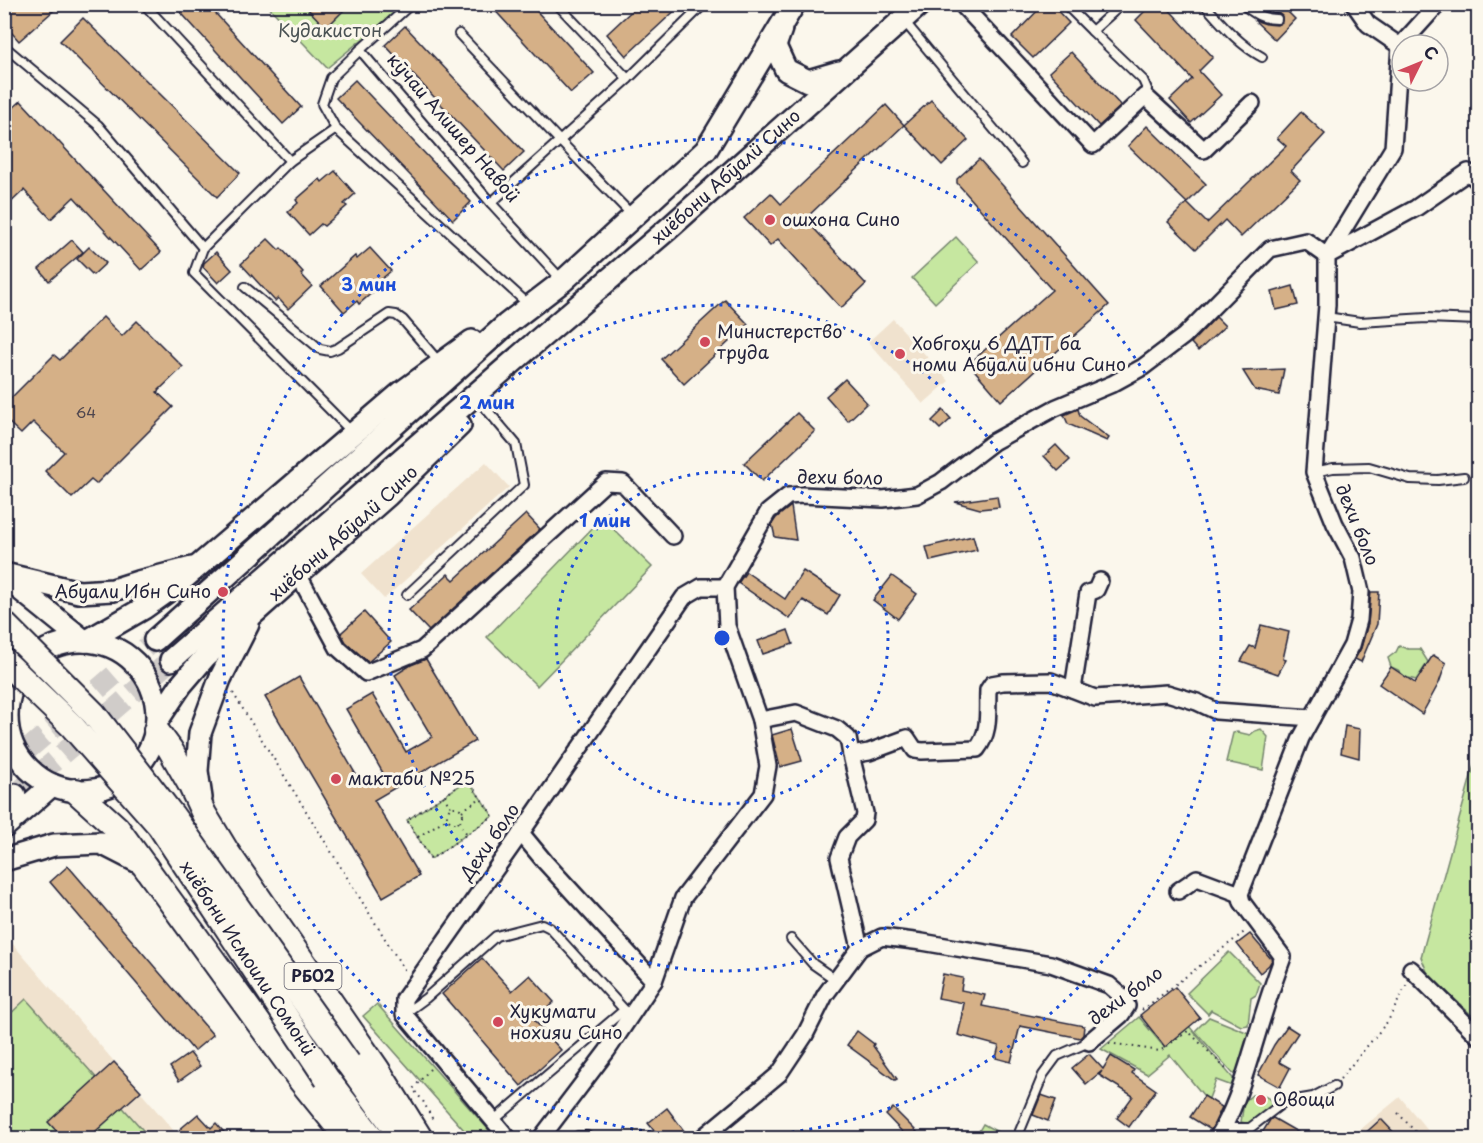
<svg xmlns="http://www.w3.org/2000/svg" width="1483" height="1143" viewBox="0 0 1483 1143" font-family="'Playpen Sans',sans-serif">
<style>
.built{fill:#f0e2ce}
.green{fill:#c6e7a0;stroke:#74846e;stroke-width:1.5}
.building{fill:#d5b087;stroke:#22223b;stroke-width:1.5}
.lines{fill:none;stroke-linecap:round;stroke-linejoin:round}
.secondary-tunnel{stroke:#d0ccc9;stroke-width:21;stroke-dasharray:21 10;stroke-linecap:butt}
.service-casing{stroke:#22223b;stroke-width:12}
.minor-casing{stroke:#22223b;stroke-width:20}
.secondary-casing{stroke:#22223b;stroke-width:26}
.trunk-casing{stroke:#22223b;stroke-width:28}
.path{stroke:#22223b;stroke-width:2;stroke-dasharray:1.5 4.5;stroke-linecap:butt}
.service{stroke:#fbf7ec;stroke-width:8}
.minor{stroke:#fbf7ec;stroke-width:15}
.secondary{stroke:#fbf7ec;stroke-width:21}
.trunk{stroke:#fbf7ec;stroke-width:24}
.trunk-bridge-casing{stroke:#22223b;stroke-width:28;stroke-linecap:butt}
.trunk-bridge{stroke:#fbf7ec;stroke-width:24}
.ring{fill:none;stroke:#1d4ed8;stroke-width:3;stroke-dasharray:3 6}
.poi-dot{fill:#d1495b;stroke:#fbf7ec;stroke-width:2}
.labels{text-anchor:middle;stroke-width:6;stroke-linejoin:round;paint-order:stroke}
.number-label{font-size:15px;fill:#4f464e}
.shield{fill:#fbf7ec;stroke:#636270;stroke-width:1.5}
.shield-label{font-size:16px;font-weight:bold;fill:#22223b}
.park-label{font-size:18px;fill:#4b5354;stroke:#fbf7ec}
.street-label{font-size:18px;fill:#22223b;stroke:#fbf7ec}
.poi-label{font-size:18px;fill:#22223b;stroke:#fbf7ec;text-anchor:start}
.centre{fill:#1d4ed8;stroke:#fbf7ec;stroke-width:3}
.ring-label{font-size:18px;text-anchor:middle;font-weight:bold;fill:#1d4ed8;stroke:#fbf7ec;stroke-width:6;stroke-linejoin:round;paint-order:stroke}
</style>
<rect width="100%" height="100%" fill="#fbf7ec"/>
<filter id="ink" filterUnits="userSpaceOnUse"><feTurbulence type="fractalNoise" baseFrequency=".0167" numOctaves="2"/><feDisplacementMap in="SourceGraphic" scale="12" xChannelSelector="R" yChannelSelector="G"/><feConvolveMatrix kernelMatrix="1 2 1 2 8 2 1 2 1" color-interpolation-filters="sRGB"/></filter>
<g filter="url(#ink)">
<g class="built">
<polygon points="893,319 949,381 923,404 868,342"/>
<polygon points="486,462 509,487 384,599 361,574"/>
<polygon points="5,935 180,1138 5,1138"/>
<polygon points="1400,1097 1434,1138 1350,1138"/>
</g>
<g class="green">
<polygon points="267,5 404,5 327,68"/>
<polygon points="956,237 979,262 935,303 912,278"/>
<polygon points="602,518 652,567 537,686 487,637"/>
<polygon points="1399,646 1408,649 1420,649 1428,662 1416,680 1405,677 1398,670 1391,667 1388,658 1396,652"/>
<polygon points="1261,729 1268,737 1263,770 1226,762 1233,733 1237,732 1250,735 1255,731"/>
<polygon points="1478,751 1478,1021 1428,974 1421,957"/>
<polygon points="468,780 493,816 431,859 407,820"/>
<polygon points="1229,952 1260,983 1256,995 1251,998 1248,1025 1241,1026 1211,1010 1208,1014 1187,993"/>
<polygon points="26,999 150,1138 5,1138 5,1019"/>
<polygon points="377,1004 496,1138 471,1138 363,1016"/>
<polygon points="1139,1017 1164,1047 1189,1026 1236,1082 1237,1078 1195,1031 1209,1017 1256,1036 1235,1087 1216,1080 1208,1101 1170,1055 1147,1074 1101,1049"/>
<path d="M 1252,1095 C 1268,1095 1271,1097 1275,1113 L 1255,1125 L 1241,1122 L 1244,1102 Z"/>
<polygon points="983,1124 1007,1137 1006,1138 975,1138"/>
</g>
<g class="building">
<polygon points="16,4 61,4 19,41 4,24 4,15"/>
<polygon points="173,4 207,4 301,107 283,124"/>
<polygon points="303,4 350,4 326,28"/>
<polygon points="489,4 530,4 594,73 571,93"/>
<polygon points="639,4 682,4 626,56 607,34"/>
<polygon points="1044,4 1051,4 1069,23 1033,58 1012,37"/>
<polygon points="1152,4 1164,4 1213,57 1199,71 1221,95 1191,123 1170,100 1192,79 1136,20"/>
<polygon points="1253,4 1280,4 1295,19 1275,40 1254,20 1266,24 1277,25 1282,22 1282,16 1278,13 1265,11"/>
<polygon points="83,18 240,173 217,197 60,41"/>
<polygon points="405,26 524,152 504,171 385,45"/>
<polygon points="1071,52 1121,106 1099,126 1049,72"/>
<polygon points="355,80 471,202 453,220 336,98"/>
<polygon points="931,100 968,140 942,165 904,125"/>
<polygon points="21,101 161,252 141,270 74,197 51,219 24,190 4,209 4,116"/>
<polygon points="886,105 904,125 805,219 866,284 841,308 778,239 770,246 744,218 771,193 781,204"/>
<polygon points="1301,112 1325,134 1291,171 1300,180 1241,237 1225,220 1196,249 1168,222 1187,203 1207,223 1286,146 1277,138"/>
<polygon points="1147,126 1206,184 1187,203 1128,146"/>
<polygon points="979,159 1109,305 1001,401 969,364 1052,290 957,183 957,179"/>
<polygon points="335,171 355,194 344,204 347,206 324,226 321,224 309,235 288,212 298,203 296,200 320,179 322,182"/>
<polygon points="268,239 279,250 281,248 303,272 301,274 312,286 288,309 278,298 275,301 241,264"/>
<polygon points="72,240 83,252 49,281 39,269"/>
<polygon points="89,247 106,263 93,275 77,259"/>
<polygon points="370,248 391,271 379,281 382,284 359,304 357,301 344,312 321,286 355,256 357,259"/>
<polygon points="216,252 232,270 218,283 203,267 204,263"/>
<polygon points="1293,286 1298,305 1276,310 1272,292"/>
<polygon points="725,300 748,324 684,384 661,359"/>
<polygon points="103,317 122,336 137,321 183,367 157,392 173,407 96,484 91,480 72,498 45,471 64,452 33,422 21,434 4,418 4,405 54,355 60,360"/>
<polygon points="1216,317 1225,326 1198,351 1191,343"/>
<polygon points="1284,369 1279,395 1255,390 1243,371"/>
<polygon points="845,379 867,403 848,421 826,396"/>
<polygon points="1078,409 1080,416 1109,438 1107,441 1068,424 1064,415"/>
<polygon points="943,410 951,419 940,429 932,421"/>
<polygon points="797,413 815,431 762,481 744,463"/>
<polygon points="1056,445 1070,460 1058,471 1044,456"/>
<polygon points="997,496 999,507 980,509 955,502"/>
<polygon points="791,506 796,540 775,537 772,524 776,518"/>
<polygon points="526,514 540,529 429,631 409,610 448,574 454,580"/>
<polygon points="973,536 977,550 930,561 926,547"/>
<polygon points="803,571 840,595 828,615 803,600 790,619 738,583 746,572 785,599"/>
<polygon points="892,576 917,594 898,619 873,600"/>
<polygon points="1371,592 1379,592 1377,624 1361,662 1355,659 1361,648 1368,623"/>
<polygon points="364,612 391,642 368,662 346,642 341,633"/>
<polygon points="1261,625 1289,632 1283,659 1286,660 1278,674 1241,661 1250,646 1255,648"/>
<polygon points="788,630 793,644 763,654 758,641"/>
<polygon points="1433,655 1446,663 1439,683 1422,714 1379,684 1391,667 1415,683"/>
<polygon points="426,659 475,741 374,800 419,876 383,897 265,697 299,677 362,785 383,773 346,709 372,694 406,752 432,737 395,675 411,665"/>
<polygon points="1345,726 1360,729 1359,758 1341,753"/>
<polygon points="792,729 802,761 780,767 772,735"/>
<polygon points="68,866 213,1035 194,1051 50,882"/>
<polygon points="1250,934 1272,960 1269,965 1260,973 1237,944"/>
<polygon points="482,958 512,991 530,975 554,1002 534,1020 561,1050 521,1086 442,994"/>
<polygon points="943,974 963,978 961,990 985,995 982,1006 1084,1026 1083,1035 1080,1038 1020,1026 1011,1062 996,1058 999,1046 958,1035 963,1014 962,1014 964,1003 938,998"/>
<polygon points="1175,987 1200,1018 1165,1047 1140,1015"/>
<polygon points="1287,1026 1298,1033 1279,1062 1290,1068 1280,1087 1258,1075 1274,1045"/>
<polygon points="857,1031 874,1044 873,1046 897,1079 895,1080 847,1045"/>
<polygon points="190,1053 200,1066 179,1081 170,1067"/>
<polygon points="1089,1054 1103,1069 1111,1056 1134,1070 1132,1073 1156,1090 1129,1127 1117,1118 1133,1096 1099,1075 1102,1071 1086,1084 1072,1068"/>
<polygon points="114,1062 141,1091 88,1138 63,1138 48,1122"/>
<polygon points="1041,1095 1056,1100 1048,1121 1033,1115"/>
<polygon points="1204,1096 1222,1107 1211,1130 1190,1117"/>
<polygon points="667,1108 685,1132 677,1138 660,1138 648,1123"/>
<polygon points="893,1108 923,1138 908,1138 886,1115"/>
<polygon points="198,1114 211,1128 216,1123 229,1138 187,1138 179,1130"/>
<polygon points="1273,1118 1308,1138 1259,1138 1270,1120"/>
<polygon points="1381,1119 1399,1138 1360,1138"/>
</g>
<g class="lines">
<g class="secondary-tunnel">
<polyline points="4,770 155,640"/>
<polyline points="15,795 171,660"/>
</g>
<g class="service-casing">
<g id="service">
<polyline points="144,4 290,161"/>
<polyline points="411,4 360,50 491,203 561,279"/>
<polyline points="557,4 628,79"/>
<polyline points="1065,4 1092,31 1122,4"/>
<path d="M 1204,4 C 1222,24 1238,44 1262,57"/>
<path d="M 1243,4 C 1254,14 1263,19 1277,19"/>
<polyline points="904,21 1022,163"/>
<polyline points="1092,31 1143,80 1147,89 1145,96"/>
<polyline points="459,34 560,141 633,216"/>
<polyline points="4,46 98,125 203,248"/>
<polyline points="336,129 322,104 331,78 360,50"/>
<polyline points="491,203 628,79 704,4"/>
<polyline points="245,287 320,349 330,351 338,348 389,314 396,315 403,320 439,362"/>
<polyline points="1326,317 1360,322 1426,318 1478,320"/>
<polyline points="352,432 194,273 203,248 290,161 336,129 529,305"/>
<polyline points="1314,472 1333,468 1369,467 1410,479 1438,480 1464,477"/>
<polyline points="407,595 524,485 516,444 482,404"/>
<polyline points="791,939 813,964 836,980"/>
<polyline points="404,1014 426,998 496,936 542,924 550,928 630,1016"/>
<polyline points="4,1033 6,1035 4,1039"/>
<polyline points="493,1121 624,1010"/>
<polyline points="1223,1128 1250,1128 1284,1102 1313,1097 1334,1086"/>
<polyline points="4,1137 6,1138"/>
<polyline points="575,1138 578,1136 587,1136 589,1138"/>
<polyline points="1017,1138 1043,1075 1057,1056 1089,1042"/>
</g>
</g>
<g class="minor-casing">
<g id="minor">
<polyline points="963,4 965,8 1093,145 1145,96 1204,150 1252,103"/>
<polyline points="1354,4 1368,24 1400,46"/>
<polyline points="1400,46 1438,4"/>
<polyline points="298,574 338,648 366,673 422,650 606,482 623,483 673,536"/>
<polyline points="1073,689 1088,593 1096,590 1100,581"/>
<polyline points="760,720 796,713 837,729 848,738 851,755"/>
<polyline points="521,833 545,862 654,981"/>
<polyline points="1178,891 1197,878 1240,894"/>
<polyline points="860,948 882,937 922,942 1051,964 1109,985 1124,998 1127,1006 1121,1015 1089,1042"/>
<polyline points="1411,969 1478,1036"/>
<polyline points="508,1138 404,1014 404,999 521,833 684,597 701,587 725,587"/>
<polyline points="541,1138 607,1051 654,981 683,898 763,794 768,766 760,720 727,626 725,587 768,512 788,496 802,495 883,499 917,495 941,482 993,442 1055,408 1112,384 1143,367 1184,336 1270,249 1306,241 1327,256 1393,148 1400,46"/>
<path d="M 702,1138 L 779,1074 L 805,1035 L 825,995 L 860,948 L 839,858 L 847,837 L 864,820 L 865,813 L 851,755 L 869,752 L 907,738 L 915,750 L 922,751 L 977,749 C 991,731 987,712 988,690 L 992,684 L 1003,682 L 1051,681 L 1095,698 L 1167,693 L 1197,702 L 1216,711 L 1312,718"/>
<path d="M 1217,1138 C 1235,1110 1244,1077 1254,1045 C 1263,1015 1272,986 1283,957 L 1242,902 L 1240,894 L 1301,738 L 1352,645 L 1359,620 L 1361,592 L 1353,558 L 1335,524 L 1314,472 L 1327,305 L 1327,256 L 1416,208 L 1468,172 L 1478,181"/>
</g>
</g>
<g class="secondary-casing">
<g id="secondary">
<polyline points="781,29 775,46 786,70 808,81 839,72"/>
<polyline points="4,574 79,592 113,590 138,582 192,568"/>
<polyline points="5,577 84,641"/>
<polyline points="155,640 507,324 563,281 706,150 794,4"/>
<polyline points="87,641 144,608 175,586 402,392 472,341"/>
<circle cx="82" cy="716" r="75"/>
<path id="s1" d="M 171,660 L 530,347 L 668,229 L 920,4"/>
<path id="s2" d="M 157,721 L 181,685 L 205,657 L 298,574 L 388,495 L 460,425"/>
<polyline points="201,798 197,771 200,733 220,679 248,624"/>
<polyline points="4,805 15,795"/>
<polyline points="4,827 52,785"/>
<polyline points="4,860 54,845 101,843 146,866"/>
</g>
</g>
<g class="trunk-casing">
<g id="trunk">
<polyline points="156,730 170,749 190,784 204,814 227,852 377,1069 420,1138"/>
<polyline points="76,791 117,828 301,1081 334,1122 352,1138"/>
<polyline points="348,1063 402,1138"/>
<polyline points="327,1079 372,1138"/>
</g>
</g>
<g class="path">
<polyline points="233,693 405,971"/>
<polygon points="468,780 493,816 431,859 407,820"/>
<polyline points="443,796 451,807"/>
<circle cx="455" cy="815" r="8"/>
<polyline points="462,811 479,799"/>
<polyline points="458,822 467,834"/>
<polyline points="418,837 447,818"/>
<polyline points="1142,1010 1247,930"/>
<polyline points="1109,1043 1160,1051 1188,1031 1229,1072"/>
<polyline points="430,1069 413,1089 423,1101 434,1122"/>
<polyline points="1340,1079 1388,1021 1407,984"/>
<polyline points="1398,1113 1421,1138"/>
<polyline points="1362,1133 1366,1138"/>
<polyline points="1407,1138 1414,1131"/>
</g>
<use href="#service" class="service"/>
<use href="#minor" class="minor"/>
<use href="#secondary" class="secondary"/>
<use href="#trunk" class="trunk"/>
<g class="trunk-bridge-casing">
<g id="trunk-bridge">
<polyline points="4,624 94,714 172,815 348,1063"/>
<path id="s3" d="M 4,661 L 72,726 L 159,825 L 327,1079"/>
</g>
</g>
<use href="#trunk-bridge" class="trunk-bridge"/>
</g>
</g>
<g class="ring">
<circle cx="722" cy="638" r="166"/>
<circle cx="722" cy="638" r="333"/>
<circle cx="722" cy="638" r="499"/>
</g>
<g class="poi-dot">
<circle cx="770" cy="220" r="6"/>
<circle cx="705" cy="342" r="6"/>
<circle cx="900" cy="354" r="6"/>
<circle cx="223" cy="592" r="6"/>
<circle cx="336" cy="779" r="6"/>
<circle cx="498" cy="1022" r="6"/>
<circle cx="1261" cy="1100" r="6"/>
</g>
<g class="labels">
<g class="number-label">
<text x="86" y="418">64</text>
</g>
<rect class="shield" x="284.5" y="963" width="57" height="26" rx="4.5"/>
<g class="shield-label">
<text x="313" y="982">РБ02</text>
</g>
<g class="park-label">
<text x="330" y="37">Кудакистон</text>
</g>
<g class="street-label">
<text transform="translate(453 128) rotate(49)" y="6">кӯчаи Алишер Навоӣ</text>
<text dy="6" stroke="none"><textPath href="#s1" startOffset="736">хиёбони Абӯалӣ Сино</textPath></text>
<text transform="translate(840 478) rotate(1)" y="6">дехи боло</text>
<text transform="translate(1357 525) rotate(68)" y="6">дехи боло</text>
<text dy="6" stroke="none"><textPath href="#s2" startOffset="266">хиёбони Абӯалӣ Сино</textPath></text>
<text transform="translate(490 842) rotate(-55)" y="6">Дехи боло</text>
<text dy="6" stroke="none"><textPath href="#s3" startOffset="386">хиёбони Исмоили Сомонӣ</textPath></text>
<text transform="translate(1126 996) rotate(-36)" y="6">дехи боло</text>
</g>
<g class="poi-label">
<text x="782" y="226">ошхона Сино</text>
<text x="717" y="338">Министерство<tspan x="717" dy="21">труда</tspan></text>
<text x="912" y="350">Хобгоҳи 6 ДДТТ ба<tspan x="912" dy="21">номи Абӯалӣ ибни Сино</tspan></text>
<text x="211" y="598" text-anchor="end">Абуали Ибн Сино</text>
<text x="348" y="785">мактаби №25</text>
<text x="510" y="1018">Хукумати<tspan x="510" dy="21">нохияи Сино</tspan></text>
<text x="1273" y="1106">Овощи</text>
</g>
</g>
<circle cx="722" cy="638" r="9" class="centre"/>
<g class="ring-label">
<text x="369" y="291">3 мин</text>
<text x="487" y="409">2 мин</text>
<text x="605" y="527">1 мин</text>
</g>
<rect width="1483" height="1143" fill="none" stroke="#fbf7ec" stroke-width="24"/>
<rect x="12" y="12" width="1459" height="1119" fill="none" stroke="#22223b" stroke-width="2" filter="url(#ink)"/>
<g transform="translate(1420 63) rotate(47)"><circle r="28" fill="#fbf7ec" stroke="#a4a2a5" stroke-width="1.5"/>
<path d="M0-4.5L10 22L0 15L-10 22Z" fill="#d1495b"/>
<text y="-9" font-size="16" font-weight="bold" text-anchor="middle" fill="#22223b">С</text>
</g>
</svg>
